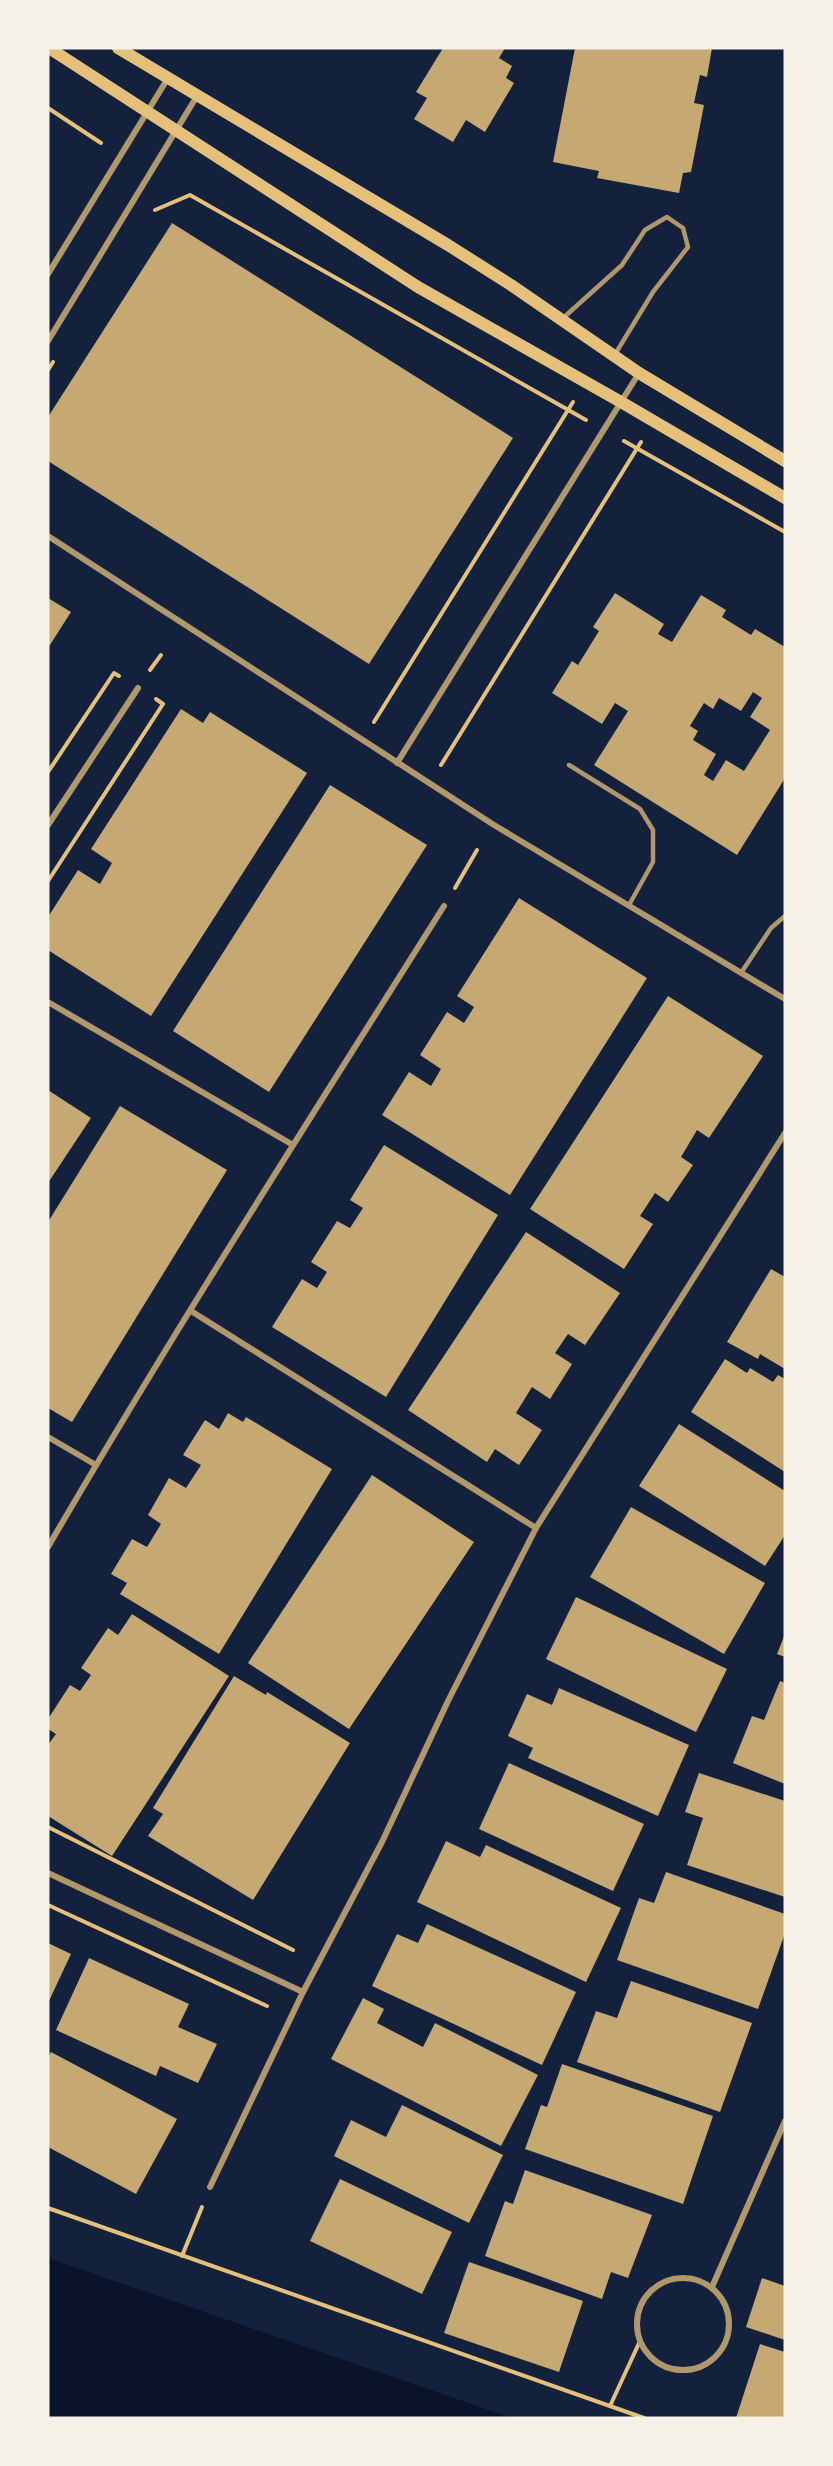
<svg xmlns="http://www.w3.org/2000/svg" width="833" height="2466" viewBox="0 0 833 2466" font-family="'Roboto Condensed',sans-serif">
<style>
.water{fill:#0b132b}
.building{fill:#c6a872;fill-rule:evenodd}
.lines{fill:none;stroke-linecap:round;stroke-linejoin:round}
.path{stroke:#e5c07b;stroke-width:4}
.service{stroke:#b1986c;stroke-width:4.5}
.minor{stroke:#b1986c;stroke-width:6}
.secondary{stroke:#e5c07b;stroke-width:12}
</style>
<rect width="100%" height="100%" fill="#14213d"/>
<polygon class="water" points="48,2258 512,2418 48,2418"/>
<g class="building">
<polygon points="443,48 505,48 499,58 512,66 506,78 514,83 485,132 466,120 453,142 414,119 427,98 416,92"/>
<polygon points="575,48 712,48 707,77 700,75 694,103 704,105 691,172 683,173 679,193 597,178 599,171 553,162"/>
<polygon points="172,223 513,438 369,664 48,461 48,417"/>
<path d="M 615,593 L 664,624 L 658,634 L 672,642 L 701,595 L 726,610 L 722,617 L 751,635 L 755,629 L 785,647 L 785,778 L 737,855 L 594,765 L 628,711 L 615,703 L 602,724 L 552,693 L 572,661 L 578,665 L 599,631 L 593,627 ZM 753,692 L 762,698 L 750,717 L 770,730 L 744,771 L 726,760 L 713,781 L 704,775 L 716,754 L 693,740 L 698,731 L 690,726 L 704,703 L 713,709 L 719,698 L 741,711 Z"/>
<polygon points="48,598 71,612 48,648"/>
<polygon points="181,709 203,723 210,712 307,773 151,1016 48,950 48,917 78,870 100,884 112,863 91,849"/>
<polygon points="330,785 427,845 269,1092 173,1031"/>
<polygon points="519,898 647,978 510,1195 382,1115 409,1072 431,1086 441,1069 420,1055 447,1012 464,1023 474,1007 457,996"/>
<polygon points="668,996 763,1056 709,1138 697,1130 681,1157 693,1165 668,1202 655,1193 640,1216 653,1224 624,1269 530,1209"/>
<polygon points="48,1090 91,1118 48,1183"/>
<polygon points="120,1106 227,1170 72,1422 48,1408 48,1222"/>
<polygon points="384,1145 498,1215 386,1397 272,1327 302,1279 317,1288 327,1272 311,1262 337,1221 350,1228 363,1208 350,1200"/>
<polygon points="526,1232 620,1293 585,1345 568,1334 555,1353 572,1364 550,1399 532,1387 516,1413 542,1430 519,1465 495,1449 487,1462 408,1410"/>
<polygon points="771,1269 785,1277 785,1369 760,1354 758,1359 727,1342"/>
<polygon points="725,1359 747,1373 750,1368 773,1382 778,1375 785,1379 785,1472 691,1412"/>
<polygon points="228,1413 243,1422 246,1417 332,1469 219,1654 120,1594 127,1583 111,1574 132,1539 147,1547 161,1524 148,1515 169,1478 186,1488 201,1465 183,1455 205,1420 219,1429"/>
<polygon points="679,1424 785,1491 785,1535 765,1566 639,1486"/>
<polygon points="372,1475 474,1542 349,1729 248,1663"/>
<polygon points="631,1507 765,1583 724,1654 590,1577"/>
<polygon points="576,1597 727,1669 696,1732 546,1659"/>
<polygon points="132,1614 229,1676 112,1856 48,1816 48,1745 56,1734 48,1729 48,1719 70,1685 80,1691 91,1675 81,1668 108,1628 118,1635"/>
<polygon points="785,1634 785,1657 777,1654"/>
<polygon points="234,1676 266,1695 267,1692 350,1743 253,1900 148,1836 163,1814 153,1808"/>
<polygon points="780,1681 785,1683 785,1784 733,1763 752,1716 764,1720"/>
<polygon points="559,1688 689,1745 658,1816 528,1758 533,1748 508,1736 527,1694 552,1705"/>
<polygon points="509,1763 644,1824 613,1891 479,1829"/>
<polygon points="699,1773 785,1801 785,1897 687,1865 703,1818 685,1812"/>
<polygon points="446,1841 480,1857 486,1845 621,1908 586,1982 417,1902"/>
<polygon points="666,1872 785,1914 785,1933 758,2009 617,1960 639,1898 654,1903"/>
<polygon points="427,1924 576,1992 542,2065 372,1986 397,1934 418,1943"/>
<polygon points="48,1943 71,1954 48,2003"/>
<polygon points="89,1958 189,2004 178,2027 217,2044 198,2083 160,2066 156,2076 56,2030"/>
<polygon points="631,1981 752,2023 720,2112 577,2062 596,2011 617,2018"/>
<polygon points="363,1998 384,2009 377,2023 423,2047 435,2023 538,2075 501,2146 331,2059"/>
<polygon points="51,2052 177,2119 136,2194 48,2147 48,2057"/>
<polygon points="562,2064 713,2116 683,2204 525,2149 541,2105 547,2107"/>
<polygon points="402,2105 503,2155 469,2223 334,2156 351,2120 386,2137"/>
<polygon points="525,2170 652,2215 628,2278 611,2272 602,2299 485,2256 505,2201 513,2204"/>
<polygon points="340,2179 452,2232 422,2294 310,2241"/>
<polygon points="469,2262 583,2301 559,2372 444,2333"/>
<polygon points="762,2278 785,2286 785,2340 746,2327"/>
<polygon points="760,2344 785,2352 785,2418 736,2418"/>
</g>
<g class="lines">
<g class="path">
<polyline points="48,108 101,143"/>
<polyline points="155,210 190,195 586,420"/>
<polyline points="48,370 53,362"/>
<polyline points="624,441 785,532"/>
<polyline points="150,670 161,655"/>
<polyline points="374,722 573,402"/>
<polyline points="441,765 641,442"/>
<polyline points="48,772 114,673 119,676"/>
<polyline points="48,881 163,704 156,699"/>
<polyline points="455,888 477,850"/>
<polyline points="48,1827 293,1950"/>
<polyline points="48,1905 267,2006"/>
<polyline points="48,2208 644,2418"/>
<polyline points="182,2256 202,2207"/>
<polyline points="610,2406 640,2341"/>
</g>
<g class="service">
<polyline points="562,319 622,265 645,230 667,217 683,228 688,247 653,292 614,356"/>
<polyline points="569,765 640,809 653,830 653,862 629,905"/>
<polyline points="741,973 771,928 785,916"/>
</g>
<g class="minor">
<polyline points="48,274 168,78"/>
<polyline points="48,341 197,96"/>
<polyline points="48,536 494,825 785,999"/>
<polyline points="397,763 639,373"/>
<polyline points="48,825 138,688"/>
<polyline points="48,1002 293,1145"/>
<polyline points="191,1311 536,1528"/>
<polyline points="48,1437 96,1465"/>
<path d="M 48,1547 C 174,1330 310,1119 444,906"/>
<polyline points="48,1873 303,1992"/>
<polyline points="210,2187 303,1992 382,1842 448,1701 536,1528 785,1133"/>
<circle cx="683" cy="2324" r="46"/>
<polyline points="712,2287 785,2121"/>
</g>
<g class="secondary">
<polyline points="49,48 418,287 621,402 785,498"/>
<polyline points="118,48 448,245 511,285 639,373 785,461"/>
</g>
</g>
<rect width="833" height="2466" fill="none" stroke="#f6f1e7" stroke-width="99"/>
</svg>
